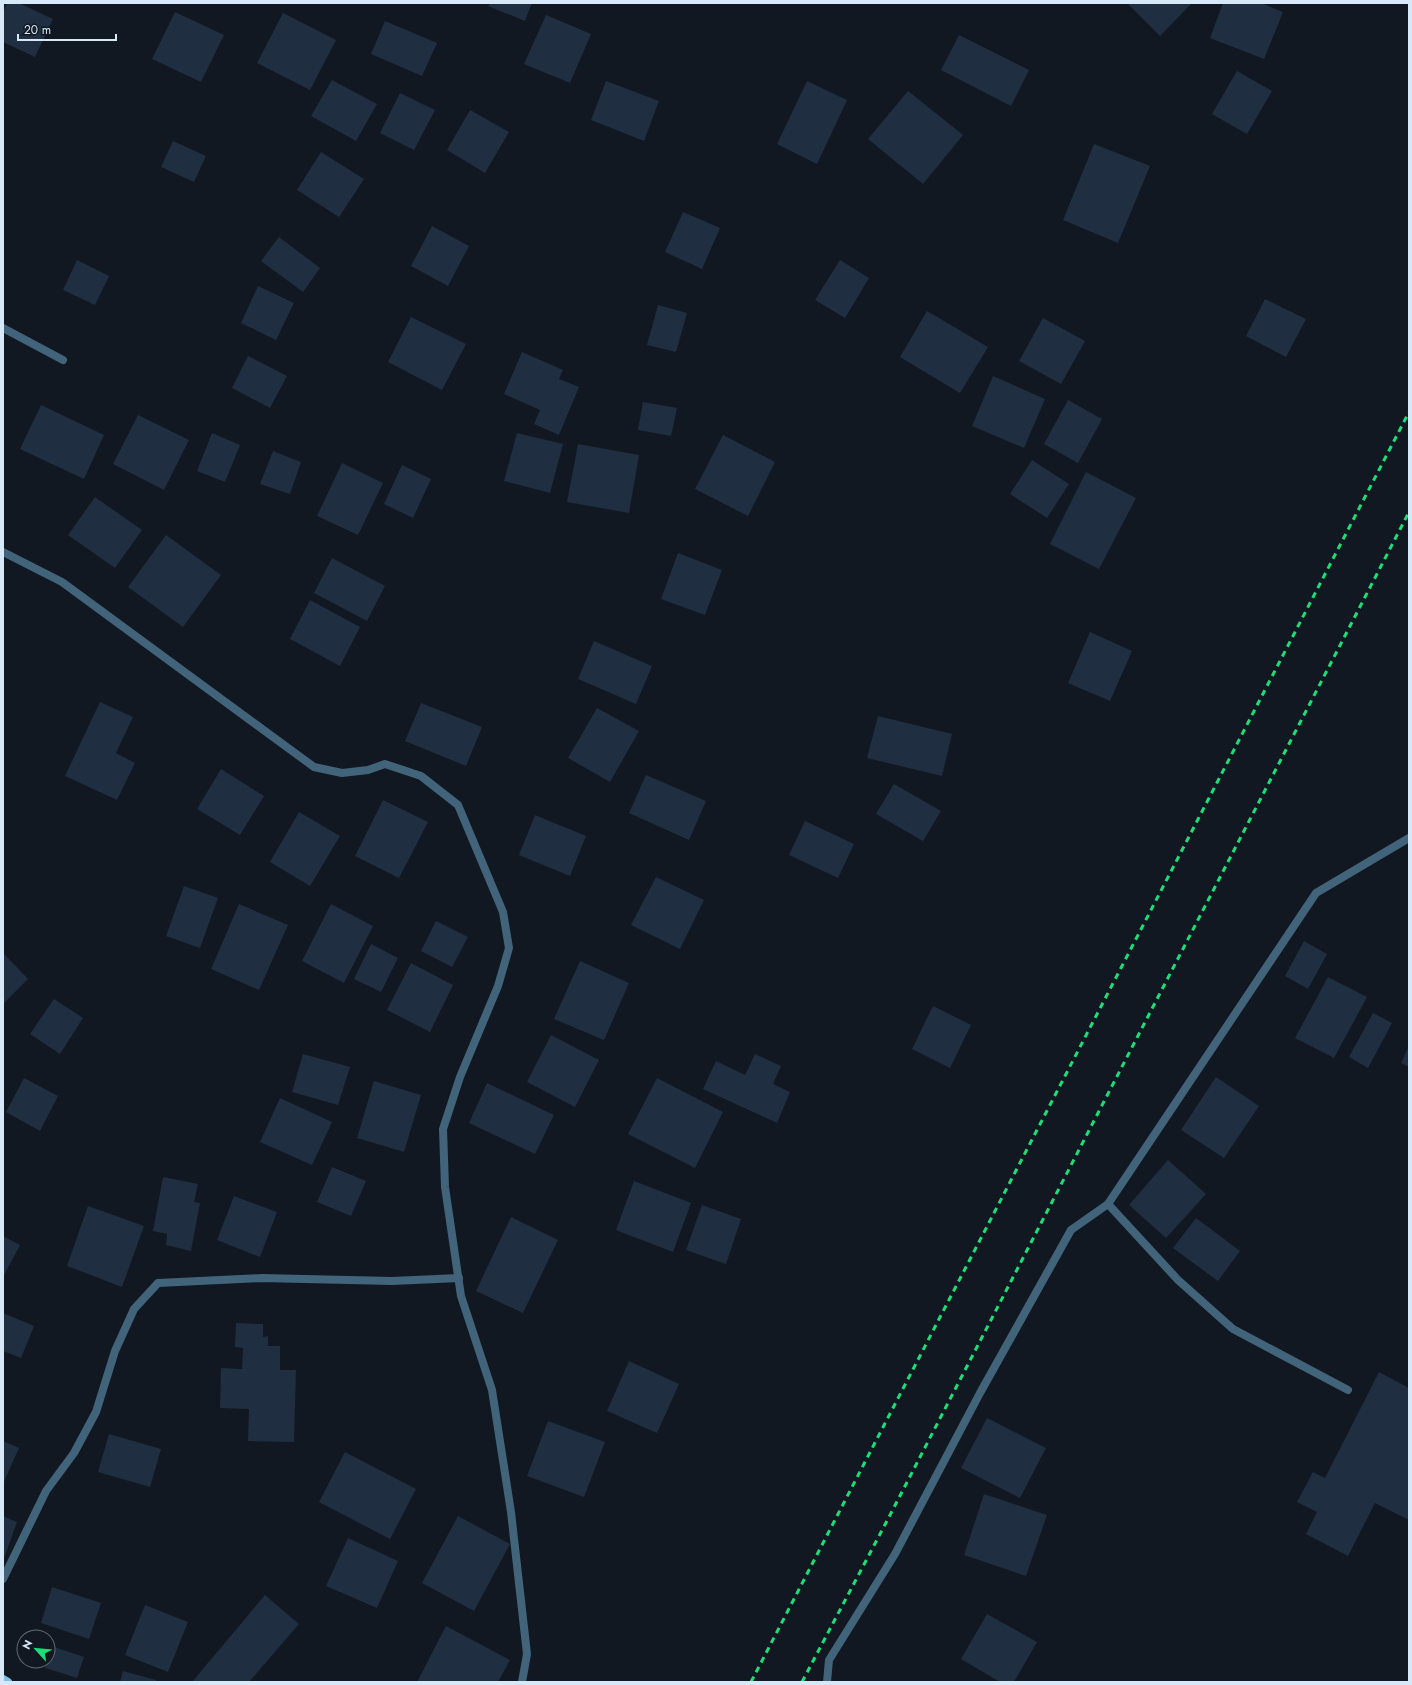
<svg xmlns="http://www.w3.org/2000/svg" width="1412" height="1685" viewBox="0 0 1412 1685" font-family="Jost,sans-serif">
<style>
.building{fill:#1f2e40}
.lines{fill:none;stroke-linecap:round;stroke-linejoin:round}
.street{stroke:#42647a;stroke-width:8}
.secondary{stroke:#7bc1ec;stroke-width:8}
.rail{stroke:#1fdd76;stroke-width:3;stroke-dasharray:6 5;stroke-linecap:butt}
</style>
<rect width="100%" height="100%" fill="#111821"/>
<g class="building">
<polygon points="7,3 19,3 53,19 35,57 3,42 3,12"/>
<polygon points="490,3 532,3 525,21 488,6"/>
<polygon points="1127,3 1192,3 1160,36"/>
<polygon points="1223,3 1261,3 1283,12 1264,59 1210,38"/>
<polygon points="175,12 224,35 201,82 152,59"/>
<polygon points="283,13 336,40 310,90 257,63"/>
<polygon points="546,15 591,34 570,83 524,64"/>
<polygon points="385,21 437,43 422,76 371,54"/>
<polygon points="959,35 1029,70 1011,106 941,70"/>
<polygon points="1237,71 1272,91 1247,134 1212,114"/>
<polygon points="332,80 377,104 356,141 311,116"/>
<polygon points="606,81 659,101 644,141 591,120"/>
<polygon points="807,81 847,100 817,164 777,144"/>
<polygon points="908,91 963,135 923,184 868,139"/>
<polygon points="400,93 435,110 414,150 380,133"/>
<polygon points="470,110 509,132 485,173 447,150"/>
<polygon points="173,141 206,156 194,182 161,167"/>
<polygon points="1094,144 1150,166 1118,243 1063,220"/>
<polygon points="321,152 364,179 339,217 297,190"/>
<polygon points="683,212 720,228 702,269 665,252"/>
<polygon points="432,226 469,246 448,286 411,266"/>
<polygon points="279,237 320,268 303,292 261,261"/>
<polygon points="77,260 109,276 95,305 63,290"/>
<polygon points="840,260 869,278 845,318 815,300"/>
<polygon points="258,286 294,303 276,340 241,323"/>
<polygon points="1265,299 1306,319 1286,357 1246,336"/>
<polygon points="658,305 687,313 676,352 647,345"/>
<polygon points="927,311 988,347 960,393 900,357"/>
<polygon points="411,317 466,344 442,390 388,362"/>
<polygon points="1043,318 1085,341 1061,384 1019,361"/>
<polygon points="522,352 563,370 559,379 579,387 559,435 534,424 540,410 504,394"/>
<polygon points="248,356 287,376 270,408 232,388"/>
<polygon points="993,376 1045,399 1024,448 972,426"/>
<polygon points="1068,400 1102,419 1078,463 1044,444"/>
<polygon points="643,402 677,408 671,436 638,430"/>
<polygon points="41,405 104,435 84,479 20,449"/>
<polygon points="138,415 189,440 164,490 113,464"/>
<polygon points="212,433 240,445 225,482 197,471"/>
<polygon points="517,433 563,444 550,493 504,481"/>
<polygon points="723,435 775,462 748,516 695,489"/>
<polygon points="578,444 639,455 629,513 567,502"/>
<polygon points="273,451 301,462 290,494 260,484"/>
<polygon points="1032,460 1069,484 1047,518 1010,494"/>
<polygon points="342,463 383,483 358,535 317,516"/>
<polygon points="402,465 431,479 413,518 384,504"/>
<polygon points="1086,472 1136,498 1099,569 1050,544"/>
<polygon points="95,497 142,530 115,568 68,535"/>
<polygon points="166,535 221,575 183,627 128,587"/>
<polygon points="678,553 722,570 705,615 661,599"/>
<polygon points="332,558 385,586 367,621 314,593"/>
<polygon points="310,600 360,627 340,666 290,639"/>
<polygon points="1090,632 1132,651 1110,701 1068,683"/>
<polygon points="594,641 652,666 636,704 578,679"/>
<polygon points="100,702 133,717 116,753 135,763 117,800 65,776"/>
<polygon points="421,703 482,727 466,766 405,741"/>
<polygon points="597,708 639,731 610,782 568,758"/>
<polygon points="878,716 952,734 942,776 867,758"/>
<polygon points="221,769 264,796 240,835 197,809"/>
<polygon points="646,775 706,801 689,840 629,813"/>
<polygon points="894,784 941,811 923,841 876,814"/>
<polygon points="383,800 428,822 399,878 355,856"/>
<polygon points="299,812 340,836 310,886 270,862"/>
<polygon points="535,815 586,836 570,876 519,855"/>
<polygon points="805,821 854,844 838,878 789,855"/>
<polygon points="656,877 704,900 680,949 631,925"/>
<polygon points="184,886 218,898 200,948 166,936"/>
<polygon points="239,904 288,925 259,990 211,969"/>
<polygon points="331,904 373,926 344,983 302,961"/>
<polygon points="436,921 468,937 452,967 421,951"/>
<polygon points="1304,941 1327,954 1308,989 1285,976"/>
<polygon points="371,944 398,958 381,992 354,979"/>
<polygon points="3,953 28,979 3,1004"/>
<polygon points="580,961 629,983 604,1040 554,1019"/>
<polygon points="411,963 453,985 430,1032 387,1010"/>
<polygon points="1328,977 1367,997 1334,1058 1295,1038"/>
<polygon points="54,999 83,1018 60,1054 30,1034"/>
<polygon points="933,1006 971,1025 950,1068 912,1049"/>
<polygon points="1373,1013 1392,1023 1368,1068 1349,1057"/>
<polygon points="551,1035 599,1060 575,1107 527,1082"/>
<polygon points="1409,1046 1409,1067 1401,1063"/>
<polygon points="303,1054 350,1067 338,1105 292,1092"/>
<polygon points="755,1054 781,1066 773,1084 790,1092 777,1123 703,1089 716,1061 745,1075"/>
<polygon points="1216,1077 1259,1106 1224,1158 1181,1130"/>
<polygon points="24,1078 58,1096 40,1131 6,1112"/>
<polygon points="657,1078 723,1112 695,1168 628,1134"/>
<polygon points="374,1081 421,1095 404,1152 357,1138"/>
<polygon points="487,1083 554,1115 535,1154 469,1123"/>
<polygon points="280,1098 332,1122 312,1165 260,1142"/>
<polygon points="1168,1160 1206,1194 1166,1238 1129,1205"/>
<polygon points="332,1167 366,1181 351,1216 317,1202"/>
<polygon points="163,1177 198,1184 194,1202 200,1203 191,1251 166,1245 167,1234 153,1231"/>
<polygon points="634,1181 691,1203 673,1252 616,1230"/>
<polygon points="234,1196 277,1212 260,1257 217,1240"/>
<polygon points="702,1205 741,1219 726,1264 686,1250"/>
<polygon points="88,1206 144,1226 122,1287 67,1266"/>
<polygon points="511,1217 558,1240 523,1313 476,1291"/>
<polygon points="1196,1218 1240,1251 1218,1281 1173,1248"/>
<polygon points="3,1236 20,1245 3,1277"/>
<polygon points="3,1313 34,1326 21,1358 3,1351"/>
<polygon points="236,1323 263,1324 263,1337 268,1336 268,1346 280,1346 280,1370 296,1370 294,1442 248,1441 249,1409 220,1408 221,1368 242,1369 243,1348 235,1347"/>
<polygon points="629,1361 679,1384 657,1433 607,1411"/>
<polygon points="1379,1372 1409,1388 1409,1520 1375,1503 1348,1556 1306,1534 1317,1512 1297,1502 1313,1472 1325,1478"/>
<polygon points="987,1418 1046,1448 1020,1498 961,1468"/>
<polygon points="548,1421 605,1442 584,1497 527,1476"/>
<polygon points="109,1434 161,1449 150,1487 98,1472"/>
<polygon points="3,1441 19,1448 3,1484"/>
<polygon points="345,1452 416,1489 390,1539 319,1502"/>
<polygon points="984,1494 1047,1515 1026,1576 964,1555"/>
<polygon points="3,1516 17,1522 3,1561"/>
<polygon points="458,1516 510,1544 474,1611 422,1583"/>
<polygon points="348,1538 398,1561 377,1608 326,1586"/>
<polygon points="52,1587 101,1603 89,1639 41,1623"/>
<polygon points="265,1595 299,1624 249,1682 192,1682"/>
<polygon points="145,1605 188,1622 168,1672 125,1655"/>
<polygon points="987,1614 1037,1642 1014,1682 1000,1682 961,1659"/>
<polygon points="446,1626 510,1660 498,1682 417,1682"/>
<polygon points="51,1646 84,1657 77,1678 45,1668"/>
<polygon points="123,1671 156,1680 156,1682 120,1682"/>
</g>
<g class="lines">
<g class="street">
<polyline points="3,328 63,360"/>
<polyline points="3,552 62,582 314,767 342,773 368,770 385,764 421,776 458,805 503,912 509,948 498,986 460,1077 443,1129 445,1187 461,1296 492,1390 511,1512 527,1654 522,1682"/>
<polyline points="1348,1390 1233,1329 1178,1280 1108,1204 1316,893 1409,838"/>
<polyline points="3,1579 46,1491 74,1453 96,1412 115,1351 134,1309 158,1283 262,1278 392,1281 459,1278"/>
<polyline points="827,1682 829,1660 895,1554 980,1393 1071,1230 1108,1204"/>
</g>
<polyline class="secondary" points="3,1679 8,1682"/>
<g class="rail">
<polyline points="751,1682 1409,412"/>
<polyline points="802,1682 889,1517 1409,512"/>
</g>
</g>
<rect width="1412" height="1685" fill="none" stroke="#d7e9f9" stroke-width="8"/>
<g transform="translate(36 1649) rotate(297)"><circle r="19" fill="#111821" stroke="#606c77"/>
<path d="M0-3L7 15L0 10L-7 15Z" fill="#1fdd76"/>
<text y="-6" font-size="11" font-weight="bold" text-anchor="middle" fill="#d7e9f9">N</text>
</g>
<path d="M18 34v6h98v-6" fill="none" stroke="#d7e9f9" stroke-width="2"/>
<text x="24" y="34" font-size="12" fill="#d7e9f9" stroke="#111821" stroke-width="3" paint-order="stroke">20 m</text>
</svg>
